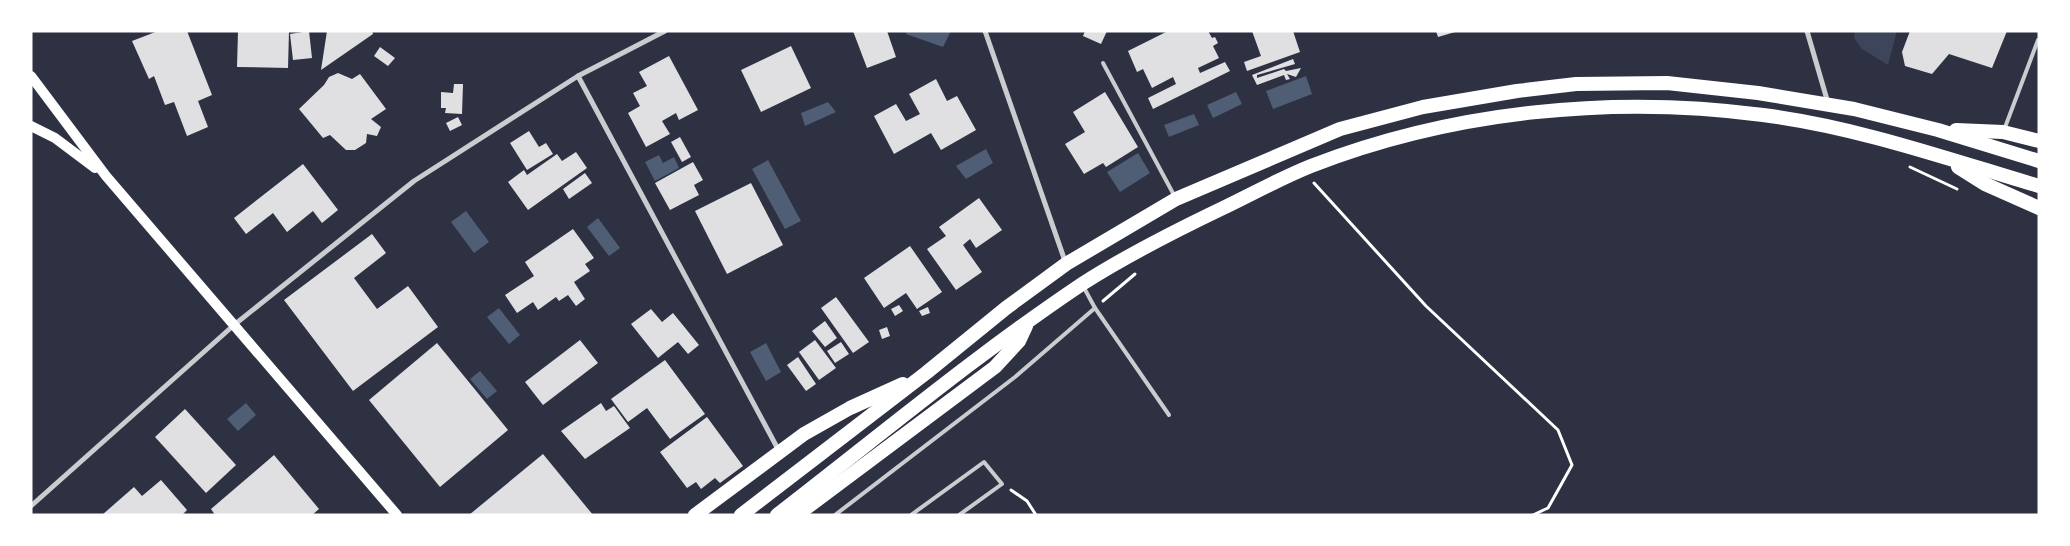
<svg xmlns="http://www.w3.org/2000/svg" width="2070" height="546" viewBox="0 0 2070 546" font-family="'Asap Condensed',sans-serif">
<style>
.green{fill:#3c4559}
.water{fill:#4f5d75}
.building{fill:#e0e0e3}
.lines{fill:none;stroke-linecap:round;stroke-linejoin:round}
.path{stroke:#fff;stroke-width:3}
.service{stroke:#caccd0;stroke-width:4}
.minor{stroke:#caccd0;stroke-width:5}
.secondary{stroke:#fff;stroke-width:10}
.trunk{stroke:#fff;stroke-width:14}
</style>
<rect width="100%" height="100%" fill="#2d3142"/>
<polygon class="green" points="1855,31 1897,31 1888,65 1862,49 1854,38"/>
<g class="water">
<polygon points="907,31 950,31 950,33 943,47 906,34"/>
<polygon points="1306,76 1312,94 1273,109 1266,91"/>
<polygon points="1236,92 1242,104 1213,118 1207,105"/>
<polygon points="828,102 836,112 805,126 801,113"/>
<polygon points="1194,114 1199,125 1169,137 1164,125"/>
<polygon points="986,149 993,163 966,179 956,166"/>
<polygon points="1138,153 1150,173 1120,192 1107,172"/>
<polygon points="659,155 663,163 674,157 679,168 655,181 645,162"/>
<polygon points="768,160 801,221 785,229 752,169"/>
<polygon points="466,211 489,242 474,253 451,222"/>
<polygon points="598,218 620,248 609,256 587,227"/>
<polygon points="499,308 520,335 509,344 487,317"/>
<polygon points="766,343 781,372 766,381 750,352"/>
<polygon points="480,371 497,391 487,399 470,379"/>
<polygon points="246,403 256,415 238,431 227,419"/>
</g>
<g class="building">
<polygon points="158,31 187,31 212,95 198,101 208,127 187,136 174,102 165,105 154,76 149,79 132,41"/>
<polygon points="238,31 289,31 288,68 237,67"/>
<polygon points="309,31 312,58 293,60 290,34"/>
<polygon points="327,31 372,31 373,34 321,70"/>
<polygon points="853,31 887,31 896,57 867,68"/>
<polygon points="1085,31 1107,31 1101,44 1083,36"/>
<polygon points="1168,31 1208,31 1212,38 1215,37 1218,43 1213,46 1219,58 1198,68 1200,73 1225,62 1230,71 1153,109 1148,98 1176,84 1173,77 1152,88 1143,69 1137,72 1128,51"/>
<polygon points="1252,31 1293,31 1300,52 1247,71 1244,62 1261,56"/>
<polygon points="1436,31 1455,31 1455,32 1438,37"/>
<polygon points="1910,31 2007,31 1992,68 1949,54 1932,74 1905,66 1902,52"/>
<polygon points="791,46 811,88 761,112 741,70"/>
<polygon points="380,47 395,58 388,66 374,56"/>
<polygon points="669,56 698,110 679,120 676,113 662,121 670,134 646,147 628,113 640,106 633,93 647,86 639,72"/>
<polygon points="1293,59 1295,64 1257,75 1257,78 1284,69 1286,71 1301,68 1296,77 1287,74 1290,79 1286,80 1284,75 1257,85 1252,75"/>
<polygon points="338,73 352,79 360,74 386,109 371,119 381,127 377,136 367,134 366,143 355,150 346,150 330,135 323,138 299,109 324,85 329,77"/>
<polygon points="936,79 947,101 957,96 976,130 941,150 931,133 894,154 874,116 896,104 906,121 920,114 909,94"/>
<polygon points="454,84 463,84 462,114 445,113 446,108 441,108 441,92 453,93"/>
<polygon points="1105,92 1138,147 1106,167 1103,163 1084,174 1065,144 1085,132 1073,112"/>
<polygon points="458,117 462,125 450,131 446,123"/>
<polygon points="529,131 539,147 546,143 553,154 527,170 510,143"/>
<polygon points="680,137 691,157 682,162 671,142"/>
<polygon points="576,152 587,168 528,210 508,182 524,170 527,175 557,154 562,161"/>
<polygon points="693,162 703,180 694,185 699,195 670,210 655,183"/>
<polygon points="303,164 338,210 322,223 313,211 287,232 273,213 246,234 234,218"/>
<polygon points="585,173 592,183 569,199 563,189"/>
<polygon points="751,183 783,245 727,274 695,211"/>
<polygon points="979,198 1002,230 976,248 970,239 963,245 982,272 956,290 927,249 946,236 939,227"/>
<polygon points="573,229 594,258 585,264 590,271 574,282 585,299 576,306 568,295 559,301 556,297 538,310 533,302 517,313 505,295 534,276 525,262"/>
<polygon points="372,234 386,253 354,278 377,309 408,286 438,327 353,391 284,300"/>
<polygon points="910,246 942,292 917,309 906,293 884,308 864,278"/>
<polygon points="836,297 869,342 853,353 821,308"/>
<polygon points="899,305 903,311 895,316 891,309"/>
<polygon points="928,307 930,313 922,316 919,311"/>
<polygon points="651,309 662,322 673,313 699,345 688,354 678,342 658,358 631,324"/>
<polygon points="825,321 837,338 825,347 812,331"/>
<polygon points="887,327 890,336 882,339 879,330"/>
<polygon points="580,340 598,363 543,405 525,382"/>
<polygon points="815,340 836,368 819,380 799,352"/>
<polygon points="841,342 849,354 835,363 827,351"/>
<polygon points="437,343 508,430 440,487 369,400"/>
<polygon points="798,357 816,384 806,391 787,365"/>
<polygon points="665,360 705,414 670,439 647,408 628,422 611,399"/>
<polygon points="601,403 606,411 614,406 630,428 585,459 561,431"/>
<polygon points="185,409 236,465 206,493 155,437"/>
<polygon points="707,417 743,466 720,483 715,478 701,489 696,482 687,488 660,452"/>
<polygon points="543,454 593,515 469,515"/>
<polygon points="274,455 319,509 312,515 215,515 211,509"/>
<polygon points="161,480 187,510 182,515 102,515 134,487 142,496"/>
</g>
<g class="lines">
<g class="path">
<polyline points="1910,167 1957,189"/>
<polyline points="1314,183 1426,306 1558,430 1572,465 1548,508 1533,515"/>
<polyline points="1103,301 1135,274"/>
<polyline points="1011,490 1027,501 1036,515"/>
</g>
<g class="service">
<polyline points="1103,63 1175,197"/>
<polyline points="2004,130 2038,40"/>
<polyline points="1083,286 1095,308 1169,415"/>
<polyline points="835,515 1015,377 1095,308"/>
<polyline points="911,515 984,462 1002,484 959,515"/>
</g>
<g class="minor">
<polyline points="985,31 1066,264"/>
<polyline points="1807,31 1828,103"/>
<polyline points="578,76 779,451"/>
<polyline points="31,506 234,325 414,181 578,76 665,31"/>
</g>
<g class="secondary">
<polyline points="31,76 106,176 397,515"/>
<polyline points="31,126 55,138 95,168"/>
</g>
<g class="trunk">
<polyline points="1956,130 2003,132 2039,141"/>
<polyline points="1958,167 1985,184 2039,208"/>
<polyline points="695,515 804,434 850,408 903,384"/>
<polyline points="741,515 926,373 1006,308 1066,264 1176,199 1340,129 1423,107 1517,91 1576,84 1667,83 1758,93 1854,109 1938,130 2039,161"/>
<path d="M 777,515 C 878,437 976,355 1082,284 C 1127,255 1175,231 1223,208 C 1252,194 1281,178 1311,166 C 1452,111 1613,95 1763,115 C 1857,127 1948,159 2039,186"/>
<polyline points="797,515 995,367 1019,341 1026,326"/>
</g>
</g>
<rect width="2070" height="546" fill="none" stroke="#ffffff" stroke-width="65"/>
</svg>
